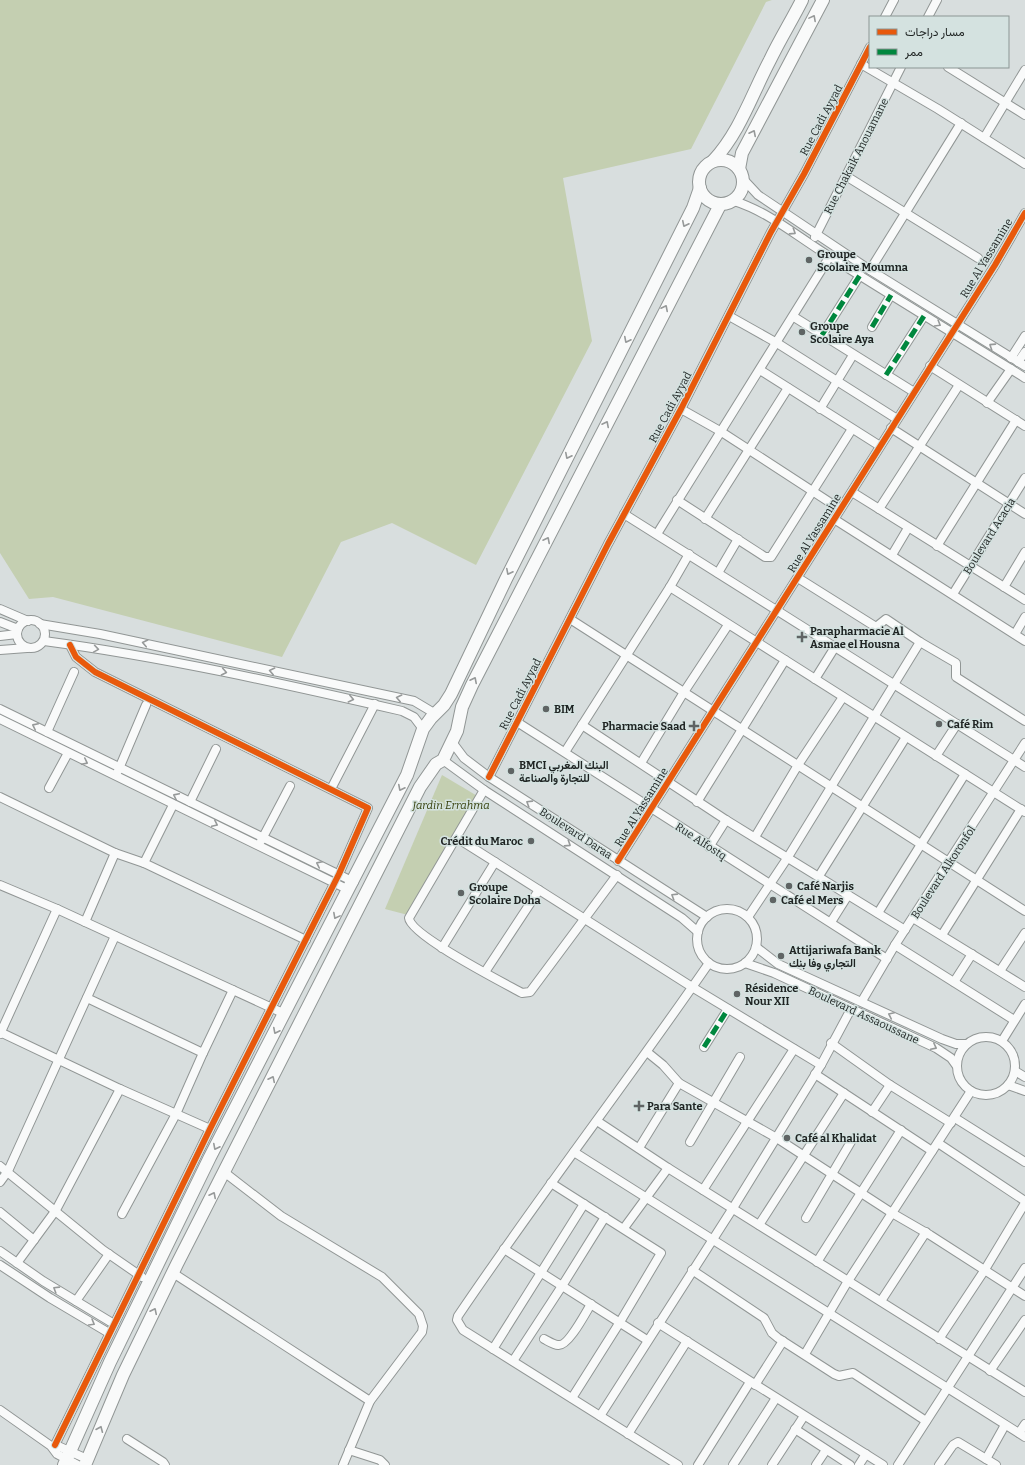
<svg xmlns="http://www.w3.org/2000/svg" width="1025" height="1465" viewBox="0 0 1025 1465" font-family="Bitter,Vazirmatn,serif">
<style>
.green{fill:#c4cfb1}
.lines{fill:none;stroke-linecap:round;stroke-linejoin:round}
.street-casing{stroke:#919695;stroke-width:10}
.secondary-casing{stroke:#919695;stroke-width:14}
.street{stroke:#f9fafa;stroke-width:8}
.secondary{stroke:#f9fafa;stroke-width:12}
.quiet{stroke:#00873e;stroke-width:5;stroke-dasharray:10 5;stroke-linecap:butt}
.cycleway-casing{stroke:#d4e2e0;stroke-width:8}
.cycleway{stroke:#e8590c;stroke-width:6}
.oneway{stroke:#969999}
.poi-dot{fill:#5f6464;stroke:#d4e2e0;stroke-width:1.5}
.labels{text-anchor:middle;stroke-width:3;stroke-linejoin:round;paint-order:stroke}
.street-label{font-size:11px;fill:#1e2322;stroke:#d4e2e0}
.poi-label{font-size:11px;font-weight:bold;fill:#1e2322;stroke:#d4e2e0;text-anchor:start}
.park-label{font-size:11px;font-style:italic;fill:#36400b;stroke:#d4e2e0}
</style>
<rect width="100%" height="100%" fill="#d8dede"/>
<g class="green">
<polygon points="0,0 772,0 766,2 691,149 563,178 592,341 476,565 392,523 341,542 282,657 53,597 29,599 0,553"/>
<polygon points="442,775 479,797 408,915 385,909"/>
</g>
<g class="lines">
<g class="street-casing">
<g id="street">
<polyline points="885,17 894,0"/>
<polyline points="928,17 937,0"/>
<polyline points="861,64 938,109 1025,164"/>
<polyline points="948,67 1025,115"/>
<polyline points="984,138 1025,70"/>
<polyline points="846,176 978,258"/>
<polyline points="744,180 758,195 870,270 1025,366"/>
<path d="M 734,201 C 766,211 793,233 821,251 C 888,294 957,335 1025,378"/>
<polyline points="815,237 901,67"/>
<polyline points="870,270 961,123"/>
<polyline points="729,316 777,343 897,419"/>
<polyline points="794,317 914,392"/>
<polyline points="872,327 891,295"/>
<polyline points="822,335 860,275"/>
<polyline points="1011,358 1025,336"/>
<polyline points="1018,362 1025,352"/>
<polyline points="930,366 1025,426"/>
<polyline points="760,370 880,446"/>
<polyline points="886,375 924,316"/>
<polyline points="987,403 1011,369"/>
<polyline points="681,409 720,431 840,509"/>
<polyline points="820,409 853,355"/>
<polyline points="891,428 1025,514"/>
<polyline points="852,492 1025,600"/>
<polyline points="677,500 765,557 771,557 852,429"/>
<polyline points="879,509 959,385"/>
<polyline points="624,514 1025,767"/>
<polyline points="705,519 788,388"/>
<polyline points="834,519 1025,641"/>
<polyline points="657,534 830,256"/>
<polyline points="937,546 1016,420"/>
<polyline points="892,555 908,528"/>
<polyline points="718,573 738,539"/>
<polyline points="798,578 876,627 886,619 920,642 956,663 956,677 1025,721"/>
<polyline points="670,587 1025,812"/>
<polyline points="1004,587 1025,552"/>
<polyline points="953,594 1025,478"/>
<polyline points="0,609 28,621"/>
<polyline points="570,619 1025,911"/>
<circle cx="31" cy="634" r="14"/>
<polyline points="0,622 18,629"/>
<polyline points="40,624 100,634 414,701 434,713"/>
<polyline points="1015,634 1025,617"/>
<polyline points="0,636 17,634"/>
<path d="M 44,641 C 164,657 284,684 402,711 L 414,717 L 423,729"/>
<polyline points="0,650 27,648"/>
<polyline points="815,679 835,647"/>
<polyline points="0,709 354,882"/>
<polyline points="0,719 349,890"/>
<polyline points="517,722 887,959"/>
<polyline points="582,725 726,820 905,930"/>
<polyline points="47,732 74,672"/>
<polyline points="452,742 464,758 489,777 707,917"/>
<polyline points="565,752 670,587 689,554"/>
<polyline points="936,756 957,724"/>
<polyline points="443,760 484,790 682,918 698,932"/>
<polyline points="641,763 684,692 728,625"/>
<polyline points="118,771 146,705"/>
<polyline points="489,777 608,544 681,409 771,232 804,174 870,47"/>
<polyline points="49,788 68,753"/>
<polyline points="331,789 375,704"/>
<path d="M 484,790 L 409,918 C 410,935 504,983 522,993 L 530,992 L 617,875"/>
<polyline points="0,797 115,853 144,863 306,940"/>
<polyline points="190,802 216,749"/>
<polyline points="697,802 785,660"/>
<polyline points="755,837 798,765 843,697"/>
<polyline points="457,838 692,987 821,1065"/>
<polyline points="261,841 290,786"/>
<polyline points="709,847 726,820"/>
<polyline points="618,861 995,265 1025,213"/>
<polyline points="144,863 173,805"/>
<polyline points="819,876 906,737"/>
<polyline points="0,885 57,909 285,1014"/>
<circle cx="727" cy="939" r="30"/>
<polyline points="878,913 965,774"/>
<polyline points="748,917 788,857 920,642"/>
<polyline points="913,918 1025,987"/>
<polyline points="85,922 115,853"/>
<polyline points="831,922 848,895"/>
<polyline points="942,935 1021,809"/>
<polyline points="895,945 1014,1020"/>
<polyline points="756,947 778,964 942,1039 956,1044 966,1044"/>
<polyline points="442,948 495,862"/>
<polyline points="745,963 774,973 936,1048 951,1058 956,1065"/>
<polyline points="1000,971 1025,933"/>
<polyline points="485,972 539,890"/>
<polyline points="954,982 972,954"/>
<polyline points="87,998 203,1053"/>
<polyline points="862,1001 895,945 1025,743"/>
<polyline points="0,1032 120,1089 210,1129"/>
<polyline points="0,1034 57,909"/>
<circle cx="986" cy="1066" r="29"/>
<polyline points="1002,1041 1025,1004"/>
<polyline points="831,1043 890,1085 951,1123"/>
<polyline points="704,1047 728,1009"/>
<polyline points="647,1052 663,1065 679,1083 775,1137 892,1213 930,1235 1025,1296"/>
<polyline points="1015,1071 1025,1077"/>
<polyline points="815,1074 932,1151"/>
<polyline points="1008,1085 1025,1091"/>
<polyline points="872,1112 890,1085"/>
<polyline points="955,1118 1025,1162"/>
<polyline points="597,1121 668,1168 1025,1392"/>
<polyline points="690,1142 740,1057"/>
<polyline points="938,1143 1025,1201"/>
<polyline points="639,1148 679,1083"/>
<polyline points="574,1152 1025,1437"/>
<polyline points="0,1166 103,1250 142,1277"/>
<polyline points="224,1172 281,1216 382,1277 419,1314 423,1326 422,1332 370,1401 343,1465"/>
<polyline points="0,1182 8,1171 115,936"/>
<polyline points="551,1183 661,1253 620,1322 572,1398"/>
<polyline points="703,1190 794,1049"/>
<polyline points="0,1212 34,1240"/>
<polyline points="122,1214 176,1114 203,1053 233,990"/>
<polyline points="806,1218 852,1140"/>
<polyline points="759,1225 844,1093"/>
<polyline points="624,1228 668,1168"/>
<polyline points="504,1249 647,1340"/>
<polyline points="0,1251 43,1281 114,1324"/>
<polyline points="817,1262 901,1130"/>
<polyline points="17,1263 56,1210 120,1089"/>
<polyline points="0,1265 50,1298 109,1333"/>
<polyline points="692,1270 764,1318 772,1333 778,1338 834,1374 839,1376 853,1373 926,1421"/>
<polyline points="173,1273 370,1401"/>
<polyline points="76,1301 109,1254"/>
<polyline points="881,1301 926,1232"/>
<polyline points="658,1323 883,1465"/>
<path d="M 544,1339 C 548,1341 554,1345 558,1345 C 568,1347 586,1312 591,1304"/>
<polyline points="939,1339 984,1271 1025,1203"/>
<polyline points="493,1349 584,1204"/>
<polyline points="805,1354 848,1281 971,1091"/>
<polyline points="513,1361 562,1286 605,1217"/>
<polyline points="990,1371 1025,1320"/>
<polyline points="755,1385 783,1341"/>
<polyline points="0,1410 51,1446 57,1454 78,1465"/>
<polyline points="600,1416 733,1208 821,1065 851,1009"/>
<polyline points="795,1429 850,1465"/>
<polyline points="1019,1433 1025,1424"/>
<polyline points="628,1434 687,1341"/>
<polyline points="127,1439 163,1462 165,1465"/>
<polyline points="55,1445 210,1129 339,874 368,808 95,672 76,657 70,645"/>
<polyline points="52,1446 58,1446 87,1459"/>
<polyline points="349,1450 380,1460 385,1465"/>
<polyline points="986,1459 1005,1425"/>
<path d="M 678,1465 L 463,1330 L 457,1320 L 458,1316 C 539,1196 627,1082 709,963"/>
<polyline points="698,1465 750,1382"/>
<polyline points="733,1465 776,1398"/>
<polyline points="772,1465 804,1416"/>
<polyline points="816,1465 826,1450"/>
<polyline points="859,1465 866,1454"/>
<polyline points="898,1465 1025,1268"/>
<polyline points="939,1465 953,1445 958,1442 996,1465"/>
</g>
</g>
<g class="secondary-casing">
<g id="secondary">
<circle cx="721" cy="182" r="22"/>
<path d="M 713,161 C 740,132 752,94 770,60 C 780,39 792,20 802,0"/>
<polyline points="739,169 742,153 823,0"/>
<polyline points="64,1465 110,1362 210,1157 407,775 423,729 431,718 444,705 451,694 506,579 693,208 700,188"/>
<polyline points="85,1465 123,1375 177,1264 420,787 436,764 443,760 457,731 462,707 472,685 720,205"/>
</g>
</g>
<use href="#street" class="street"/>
<use href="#secondary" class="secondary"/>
<g class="quiet">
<polyline points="872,327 891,295"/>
<polyline points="822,335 860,275"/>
<polyline points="886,375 924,316"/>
<polyline points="704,1047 728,1009"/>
</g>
<g class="cycleway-casing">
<g id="cycleway">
<polyline points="489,777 608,544 681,409 771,232 804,174 870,47"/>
<polyline points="618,861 995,265 1025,213"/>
<polyline points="55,1445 210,1129 339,874 368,808 95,672 76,657 70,645"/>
</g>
</g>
<use href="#cycleway" class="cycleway"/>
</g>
<defs><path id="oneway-chevron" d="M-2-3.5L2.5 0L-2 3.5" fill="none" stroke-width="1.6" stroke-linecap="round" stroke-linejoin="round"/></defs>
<g class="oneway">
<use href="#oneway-chevron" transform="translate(813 18) rotate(-62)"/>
<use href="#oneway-chevron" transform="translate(753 133) rotate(-63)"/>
<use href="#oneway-chevron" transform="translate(685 224) rotate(116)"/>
<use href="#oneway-chevron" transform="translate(793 232) rotate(33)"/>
<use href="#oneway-chevron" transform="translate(665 308) rotate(-63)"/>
<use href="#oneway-chevron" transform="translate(938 324) rotate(31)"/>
<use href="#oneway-chevron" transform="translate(627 340) rotate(117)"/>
<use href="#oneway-chevron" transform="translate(992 346) rotate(-147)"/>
<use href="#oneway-chevron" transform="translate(606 424) rotate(-63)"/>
<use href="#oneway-chevron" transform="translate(568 456) rotate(117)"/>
<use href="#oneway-chevron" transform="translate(547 540) rotate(-63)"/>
<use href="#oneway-chevron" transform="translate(509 572) rotate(117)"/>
<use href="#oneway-chevron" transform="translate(145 643) rotate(-168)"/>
<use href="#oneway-chevron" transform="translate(96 649) rotate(9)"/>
<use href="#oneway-chevron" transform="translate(272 671) rotate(-168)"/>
<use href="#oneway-chevron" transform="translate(224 672) rotate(11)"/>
<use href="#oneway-chevron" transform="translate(474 680) rotate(-63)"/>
<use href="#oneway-chevron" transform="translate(399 698) rotate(-168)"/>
<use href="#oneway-chevron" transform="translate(351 699) rotate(13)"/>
<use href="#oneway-chevron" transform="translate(35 726) rotate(-154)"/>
<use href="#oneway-chevron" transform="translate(85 762) rotate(27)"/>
<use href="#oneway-chevron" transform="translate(401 788) rotate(117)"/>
<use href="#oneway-chevron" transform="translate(176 796) rotate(-154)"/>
<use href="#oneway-chevron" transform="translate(529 803) rotate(-148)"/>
<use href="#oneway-chevron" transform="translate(215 824) rotate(25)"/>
<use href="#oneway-chevron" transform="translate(568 844) rotate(33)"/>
<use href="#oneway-chevron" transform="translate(319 864) rotate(-154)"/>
<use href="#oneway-chevron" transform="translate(674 896) rotate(-148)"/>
<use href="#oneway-chevron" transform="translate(336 916) rotate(118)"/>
<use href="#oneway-chevron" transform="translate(891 1015) rotate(-155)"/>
<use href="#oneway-chevron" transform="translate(276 1031) rotate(117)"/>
<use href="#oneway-chevron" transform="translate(934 1047) rotate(27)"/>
<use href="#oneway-chevron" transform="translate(272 1079) rotate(-64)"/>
<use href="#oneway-chevron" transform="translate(216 1147) rotate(117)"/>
<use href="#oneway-chevron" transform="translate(213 1195) rotate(-63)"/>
<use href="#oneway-chevron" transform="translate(56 1289) rotate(-148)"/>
<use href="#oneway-chevron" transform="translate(154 1311) rotate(-64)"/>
<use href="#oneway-chevron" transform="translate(92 1323) rotate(30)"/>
<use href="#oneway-chevron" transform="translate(100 1429) rotate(-67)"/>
</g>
<g class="poi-dot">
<circle cx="809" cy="260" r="4"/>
<circle cx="802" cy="332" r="4"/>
<path d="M800 631h4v4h4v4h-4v4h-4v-4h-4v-4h4z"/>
<circle cx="546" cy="709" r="4"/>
<circle cx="939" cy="724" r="4"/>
<path d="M692 720h4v4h4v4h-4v4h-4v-4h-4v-4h4z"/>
<circle cx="511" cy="771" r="4"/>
<circle cx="531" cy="841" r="4"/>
<circle cx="789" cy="886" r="4"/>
<circle cx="461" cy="893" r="4"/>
<circle cx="773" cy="900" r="4"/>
<circle cx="781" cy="956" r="4"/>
<circle cx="737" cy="994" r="4"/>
<path d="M637 1100h4v4h4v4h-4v4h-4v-4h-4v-4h4z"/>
<circle cx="787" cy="1138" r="4"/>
</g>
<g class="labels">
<g class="street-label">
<text transform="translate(821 120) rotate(-62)" y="4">Rue Cadi Ayyad</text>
<text transform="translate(856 156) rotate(-63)" y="4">Rue Chakaik Anouamane</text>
<text transform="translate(986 258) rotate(-59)" y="4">Rue Al Yassamine</text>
<text transform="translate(670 407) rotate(-62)" y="4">Rue Cadi Ayyad</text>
<text transform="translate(814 533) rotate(-58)" y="4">Rue Al Yassamine</text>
<text transform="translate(989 536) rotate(-58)" y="4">Boulevard Acacia</text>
<text transform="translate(520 694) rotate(-63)" y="4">Rue Cadi Ayyad</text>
<text transform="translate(641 807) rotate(-58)" y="4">Rue Al Yassamine</text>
<text transform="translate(576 833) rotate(33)" y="4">Boulevard Daraa</text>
<text transform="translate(701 841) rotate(33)" y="4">Rue Alfostq</text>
<text transform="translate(943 872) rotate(-57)" y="4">Boulevard Alkoronfol</text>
<text transform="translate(864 1015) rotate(25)" y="4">Boulevard Assaoussane</text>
</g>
<g class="poi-label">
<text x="817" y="258">Groupe<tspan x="817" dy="13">Scolaire Moumna</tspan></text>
<text x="810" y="330">Groupe<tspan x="810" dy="13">Scolaire Aya</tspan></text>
<text x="810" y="635">Parapharmacie Al<tspan x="810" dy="13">Asmae el Housna</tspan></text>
<text x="554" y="713">BIM</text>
<text x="947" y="728">Café Rim</text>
<text x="686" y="730" text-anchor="end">Pharmacie Saad</text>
<text x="519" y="769">BMCI البنك المغربي<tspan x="519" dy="13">للتجارة والصناعة</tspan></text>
<text x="523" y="845" text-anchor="end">Crédit du Maroc</text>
<text x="797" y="890">Café Narjis</text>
<text x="469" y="891">Groupe<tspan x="469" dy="13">Scolaire Doha</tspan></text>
<text x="781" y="904">Café el Mers</text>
<text x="789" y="954">Attijariwafa Bank<tspan x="789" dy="13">التجاري وفا بنك</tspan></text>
<text x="745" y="992">Résidence<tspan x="745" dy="13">Nour XII</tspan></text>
<text x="647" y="1110">Para Sante</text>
<text x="795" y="1142">Café al Khalidat</text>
</g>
<g class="park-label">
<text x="451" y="809">Jardin Errahma</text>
</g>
</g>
<rect x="869" y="16" width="140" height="52" fill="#d4e2e0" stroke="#8b9694"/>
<rect x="877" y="29" width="20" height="6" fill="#e8590c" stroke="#8b9694"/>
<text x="905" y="36" font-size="12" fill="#1e2322">مسار دراجات</text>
<rect x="877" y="49" width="20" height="6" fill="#00873e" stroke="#8b9694"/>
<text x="905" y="56" font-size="12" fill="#1e2322">ممر</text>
</svg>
